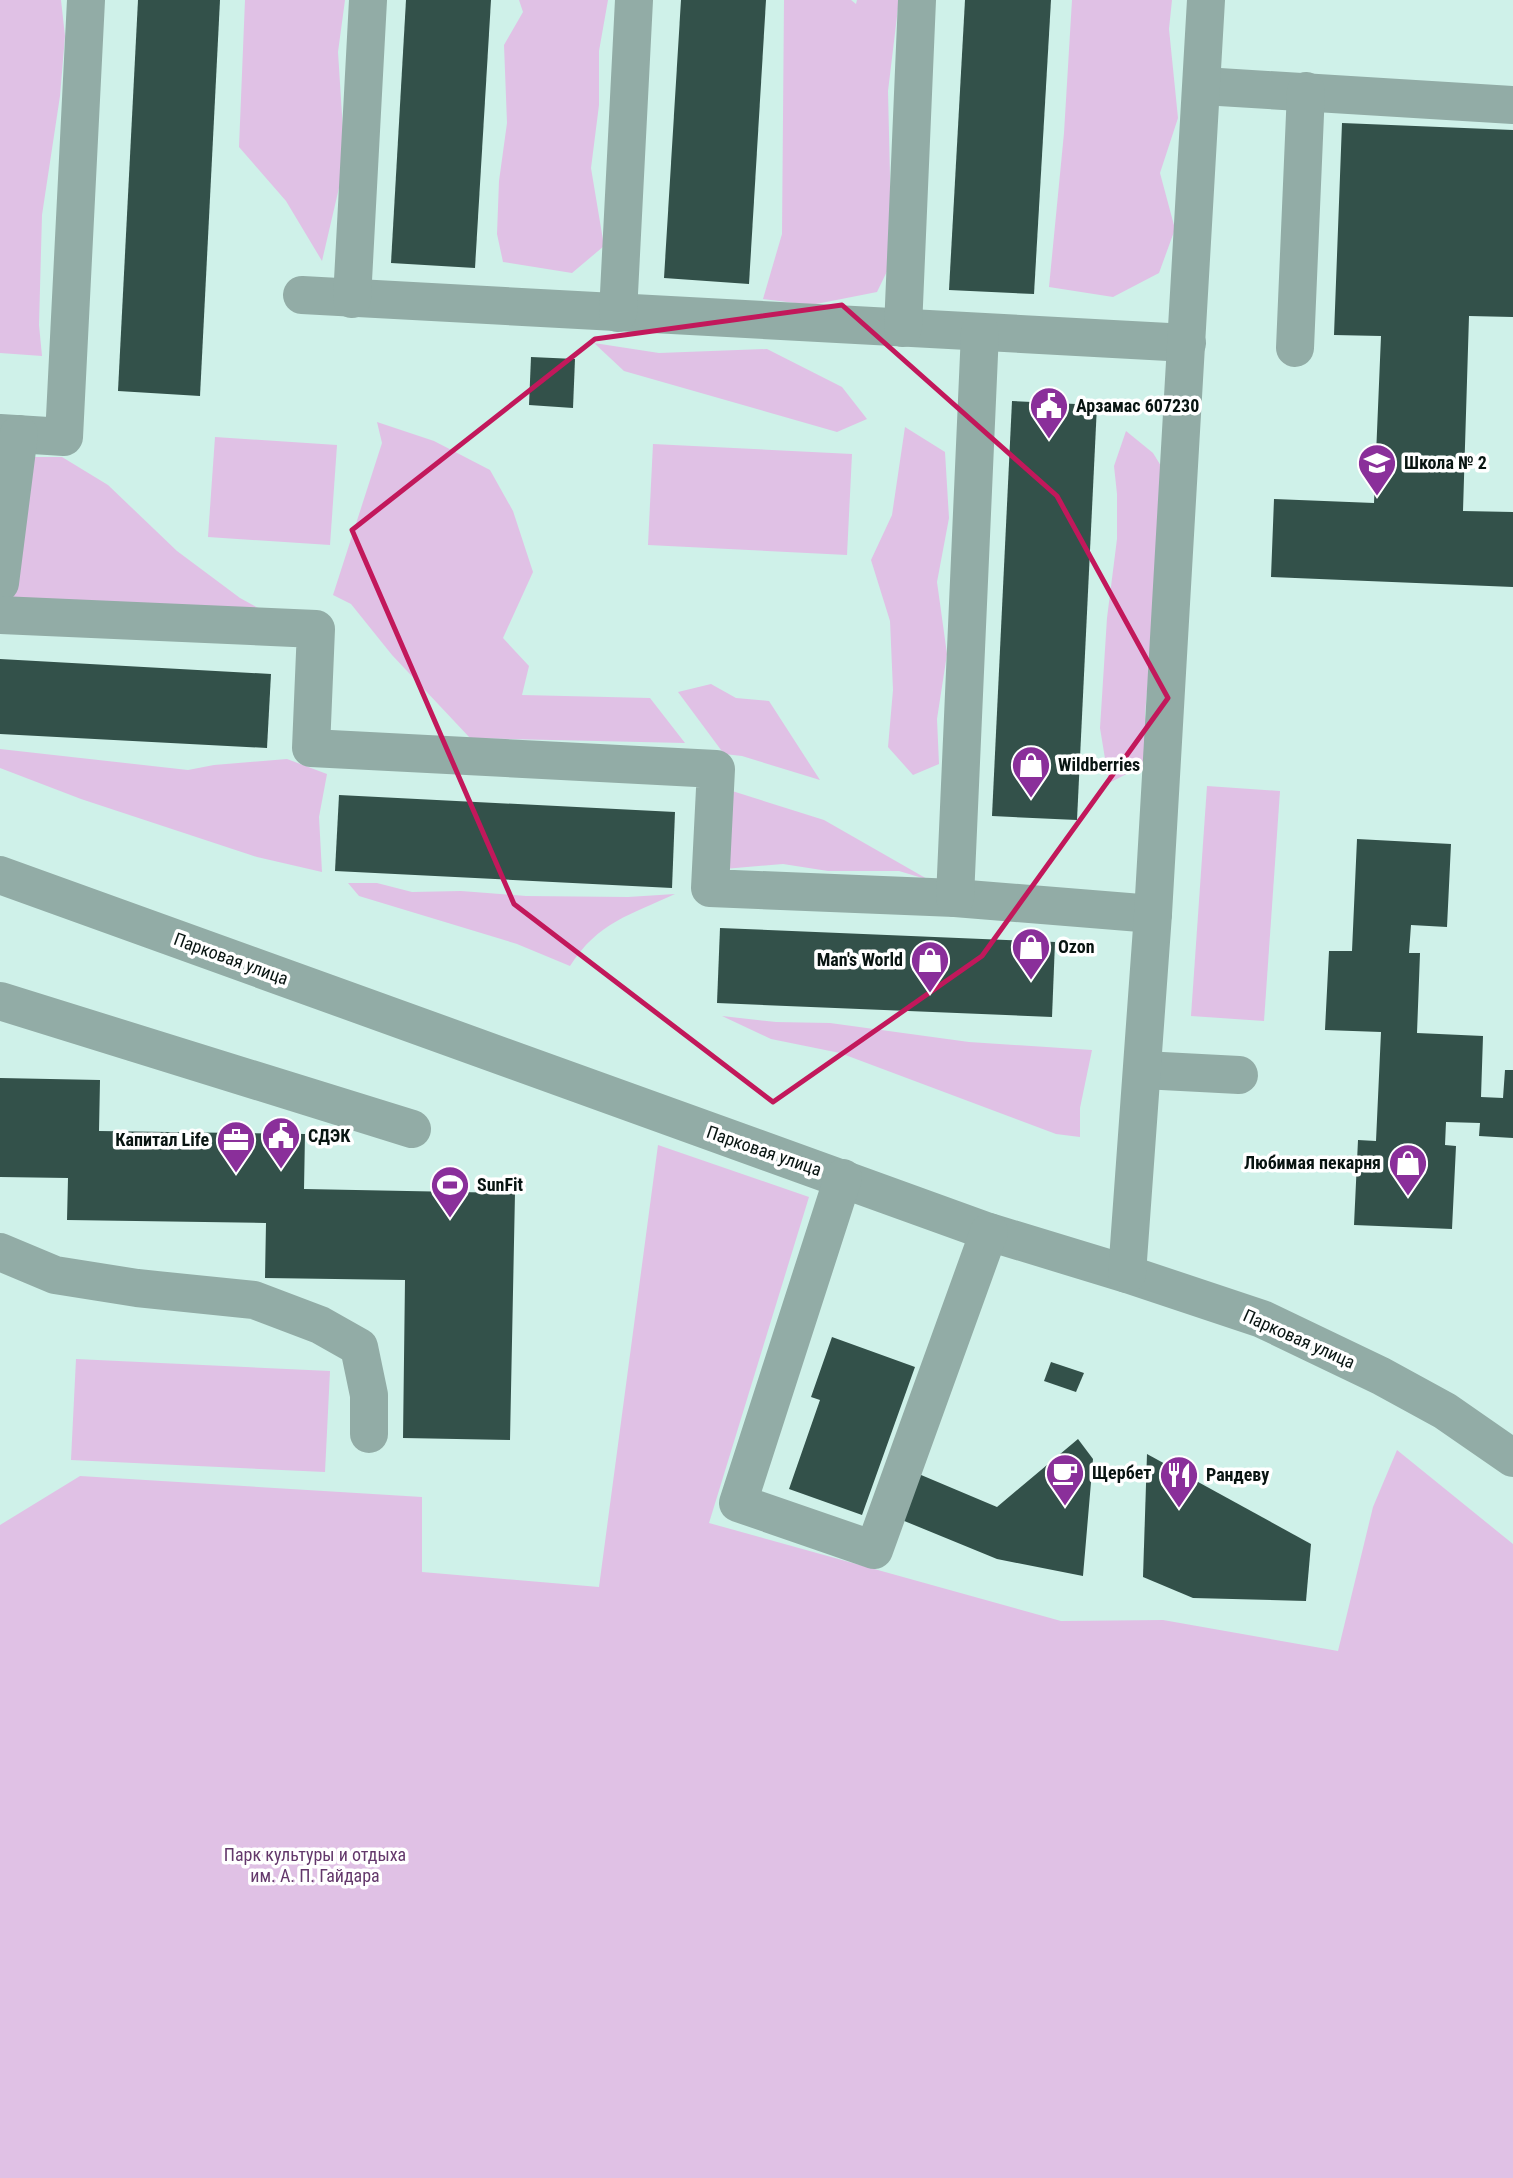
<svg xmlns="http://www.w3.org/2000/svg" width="1513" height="2178" viewBox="0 0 1513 2178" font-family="'Roboto Condensed',sans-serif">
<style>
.green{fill:#e0c1e5}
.building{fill:#33514a}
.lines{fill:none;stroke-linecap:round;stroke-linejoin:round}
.minor{stroke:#92aca6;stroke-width:38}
.marked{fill:none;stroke:#c2185b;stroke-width:5;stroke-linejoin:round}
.labels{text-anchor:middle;stroke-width:7;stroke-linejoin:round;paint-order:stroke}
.poi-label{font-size:18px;font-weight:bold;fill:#081411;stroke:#fff;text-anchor:start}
.street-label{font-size:18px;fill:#081411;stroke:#fff}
.park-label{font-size:18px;fill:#63386b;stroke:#fff}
</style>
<rect width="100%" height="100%" fill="#cff1e9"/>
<g class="green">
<polygon points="0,0 61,0 65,36 60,96 42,215 39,325 42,356 0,353"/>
<polygon points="245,0 345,0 338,52 345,162 322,261 286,201 239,147"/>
<polygon points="519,0 608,0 599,51 599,105 591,168 604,246 572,273 503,262 497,234 499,181 507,123 504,45 523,12"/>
<polygon points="784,0 851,0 856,4 857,0 899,0 888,91 892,261 877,292 811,305 763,299 782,234"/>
<polygon points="1072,0 1172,0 1169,29 1178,118 1160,173 1175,229 1159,273 1113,297 1049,287 1064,133"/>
<polygon points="594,343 659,353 767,349 842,387 867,419 837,432 624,371"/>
<polygon points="377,422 434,441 490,470 513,511 533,572 503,638 529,666 522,695 650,698 685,743 470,738 392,655 351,604 333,595 382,443"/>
<polygon points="905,427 945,452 949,518 937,582 947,654 937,719 939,764 913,775 888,747 893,690 890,621 871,560 892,515"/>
<polygon points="1126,431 1153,453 1166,474 1145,714 1148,763 1109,783 1100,728 1107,618 1117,539 1117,494 1114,466"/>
<polygon points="215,437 337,445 330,545 208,537"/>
<polygon points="653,444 852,454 847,555 648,545"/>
<polygon points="29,457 62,457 108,485 177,551 240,598 269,614 12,600"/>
<polygon points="711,684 736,698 769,701 820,780 742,756 724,754 678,692"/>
<polygon points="0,749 188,770 214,765 287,759 327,774 319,817 322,872 257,857 81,799 0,768"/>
<polygon points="1207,786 1280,791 1264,1021 1191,1016"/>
<polygon points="729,790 824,820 929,880 899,871 828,871 783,864 724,869"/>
<path d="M 348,883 L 377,883 L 412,892 L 461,891 L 526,896 L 628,897 L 675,894 C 630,915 598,922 570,966 L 517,944 L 359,896 Z"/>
<polygon points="722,1016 776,1022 830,1023 969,1042 1092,1050 1080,1108 1080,1137 1056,1134 840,1053 771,1039"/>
<polygon points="658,1145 809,1197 709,1523 1061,1621 1163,1620 1338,1651 1373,1507 1397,1450 1513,1544 1513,2178 0,2178 0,1525 80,1476 422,1497 422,1572 599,1587"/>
<polygon points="76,1359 330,1371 325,1472 71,1460"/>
</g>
<g class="building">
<polygon points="138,0 220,0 200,396 118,391"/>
<polygon points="406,0 491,0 475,268 391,263"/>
<polygon points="681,0 766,0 749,284 664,278"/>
<polygon points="965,0 1051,0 1034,294 949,290"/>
<polygon points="1342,123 1513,130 1513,317 1469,316 1463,511 1513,512 1513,587 1271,577 1274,499 1374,503 1381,336 1334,335"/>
<polygon points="531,357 575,359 573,408 529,405"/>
<polygon points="1012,401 1097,405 1077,820 992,816"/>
<polygon points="0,659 271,674 267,748 0,734"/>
<polygon points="339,795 675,812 672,888 335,871"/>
<polygon points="1357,839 1451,844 1447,927 1411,925 1409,953 1420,953 1417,1033 1483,1036 1481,1097 1503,1098 1505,1070 1513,1070 1513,1138 1479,1136 1480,1123 1446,1122 1445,1145 1456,1146 1452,1229 1354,1225 1358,1140 1376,1141 1381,1032 1325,1030 1329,951 1352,951"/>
<polygon points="720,928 1055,942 1052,1017 717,1003"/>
<polygon points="0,1078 100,1080 99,1131 305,1134 304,1189 515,1193 510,1440 403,1438 405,1280 265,1278 266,1223 67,1220 68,1178 0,1177"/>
<polygon points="832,1337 915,1367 862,1515 789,1489 820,1400 811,1397"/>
<polygon points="1051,1362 1084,1373 1076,1392 1044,1381"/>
<polygon points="1078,1439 1093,1459 1083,1576 997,1559 897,1518 914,1472 997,1507"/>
<polygon points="1147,1454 1311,1544 1306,1601 1193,1598 1143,1577"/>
</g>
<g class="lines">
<g class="minor">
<polyline points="1203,86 1513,105"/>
<polyline points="302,295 1187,343"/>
<polyline points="352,299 368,0"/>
<polyline points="618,313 634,0"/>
<polyline points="903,328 917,0"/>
<polyline points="1295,348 1306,91"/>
<polyline points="0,433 64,437 86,0"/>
<polyline points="0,583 19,434"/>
<polyline points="0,615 316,629 311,748 716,769 710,888 955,898 1153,914"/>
<polyline points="0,875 989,1232 1127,1274 1262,1319 1381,1376 1445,1411 1513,1458"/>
<polyline points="955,898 980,332"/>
<polyline points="0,1001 412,1129"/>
<polyline points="1143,1070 1239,1075"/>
<polyline points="843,1178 738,1503 874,1550 989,1232"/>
<polyline points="0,1252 55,1275 137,1288 254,1300 320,1325 359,1347 369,1395 369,1434"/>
<polyline points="1127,1274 1153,914 1206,0"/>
</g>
</g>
<path class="marked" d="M 842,305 L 1057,496 L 1168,698 L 982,956 L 773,1102 L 514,904 L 352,530 L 595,339 Z"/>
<defs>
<g id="civic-pin" transform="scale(2.0125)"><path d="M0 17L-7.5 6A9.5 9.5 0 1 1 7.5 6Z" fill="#8a2f9a" stroke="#fff"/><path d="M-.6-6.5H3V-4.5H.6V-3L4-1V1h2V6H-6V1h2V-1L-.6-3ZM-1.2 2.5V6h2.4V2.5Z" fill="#fff"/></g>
<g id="school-pin" transform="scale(2.0125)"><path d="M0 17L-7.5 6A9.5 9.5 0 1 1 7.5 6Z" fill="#8a2f9a" stroke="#fff"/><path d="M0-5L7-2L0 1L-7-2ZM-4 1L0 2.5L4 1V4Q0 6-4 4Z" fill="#fff"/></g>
<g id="shop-pin" transform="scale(2.0125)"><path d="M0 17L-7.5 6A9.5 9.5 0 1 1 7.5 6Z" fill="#8a2f9a" stroke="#fff"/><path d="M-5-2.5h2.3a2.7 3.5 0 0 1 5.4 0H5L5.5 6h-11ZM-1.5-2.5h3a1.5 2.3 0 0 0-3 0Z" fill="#fff"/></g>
<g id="office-pin" transform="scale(2.0125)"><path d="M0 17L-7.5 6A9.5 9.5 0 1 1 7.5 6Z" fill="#8a2f9a" stroke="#fff"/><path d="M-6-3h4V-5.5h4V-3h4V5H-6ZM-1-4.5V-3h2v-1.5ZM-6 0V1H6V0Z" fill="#fff"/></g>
<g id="stadium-pin" transform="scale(2.0125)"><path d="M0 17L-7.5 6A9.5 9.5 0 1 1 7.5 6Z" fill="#8a2f9a" stroke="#fff"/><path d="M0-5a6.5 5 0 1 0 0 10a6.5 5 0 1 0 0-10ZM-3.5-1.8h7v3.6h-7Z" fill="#fff"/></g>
<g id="cafe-pin" transform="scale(2.0125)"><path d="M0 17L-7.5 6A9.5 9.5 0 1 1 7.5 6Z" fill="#8a2f9a" stroke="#fff"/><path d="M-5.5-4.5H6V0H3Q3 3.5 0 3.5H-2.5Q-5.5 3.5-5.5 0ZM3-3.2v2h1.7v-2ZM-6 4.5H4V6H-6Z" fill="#fff"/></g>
<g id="restaurant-pin" transform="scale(2.0125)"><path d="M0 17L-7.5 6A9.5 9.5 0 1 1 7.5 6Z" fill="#8a2f9a" stroke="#fff"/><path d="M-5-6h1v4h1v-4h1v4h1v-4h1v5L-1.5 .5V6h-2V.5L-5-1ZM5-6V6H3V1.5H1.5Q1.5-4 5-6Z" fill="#fff"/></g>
</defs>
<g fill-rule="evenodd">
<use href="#civic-pin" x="1049" y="406"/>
<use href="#school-pin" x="1377" y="463"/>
<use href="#shop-pin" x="1031" y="765"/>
<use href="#shop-pin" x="1031" y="947"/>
<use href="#shop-pin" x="930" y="960"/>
<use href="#civic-pin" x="281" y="1136"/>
<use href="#office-pin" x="236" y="1140"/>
<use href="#shop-pin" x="1408" y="1163"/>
<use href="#stadium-pin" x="450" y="1185"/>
<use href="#cafe-pin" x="1065" y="1473"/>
<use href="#restaurant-pin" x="1179" y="1475"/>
</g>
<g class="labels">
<g class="poi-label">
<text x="1076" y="412">Арзамас 607230</text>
<text x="1404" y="469">Школа № 2</text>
<text x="1058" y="771">Wildberries</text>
<text x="1058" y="953">Ozon</text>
<text x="903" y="966" text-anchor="end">Man's World</text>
<text x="308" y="1142">СДЭК</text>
<text x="209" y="1146" text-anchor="end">Капитал Life</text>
<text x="1381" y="1169" text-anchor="end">Любимая пекарня</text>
<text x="477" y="1191">SunFit</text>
<text x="1092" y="1479">Щербет</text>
<text x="1206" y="1481">Рандеву</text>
</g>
<g class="street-label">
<text transform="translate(231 959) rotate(20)" y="6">Парковая улица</text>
<text transform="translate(764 1151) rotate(19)" y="6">Парковая улица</text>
<text transform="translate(1299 1339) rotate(24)" y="6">Парковая улица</text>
</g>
<g class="park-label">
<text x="315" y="1861">Парк культуры и отдыха<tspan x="315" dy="21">им. А. П. Гайдара</tspan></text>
</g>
</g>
</svg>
